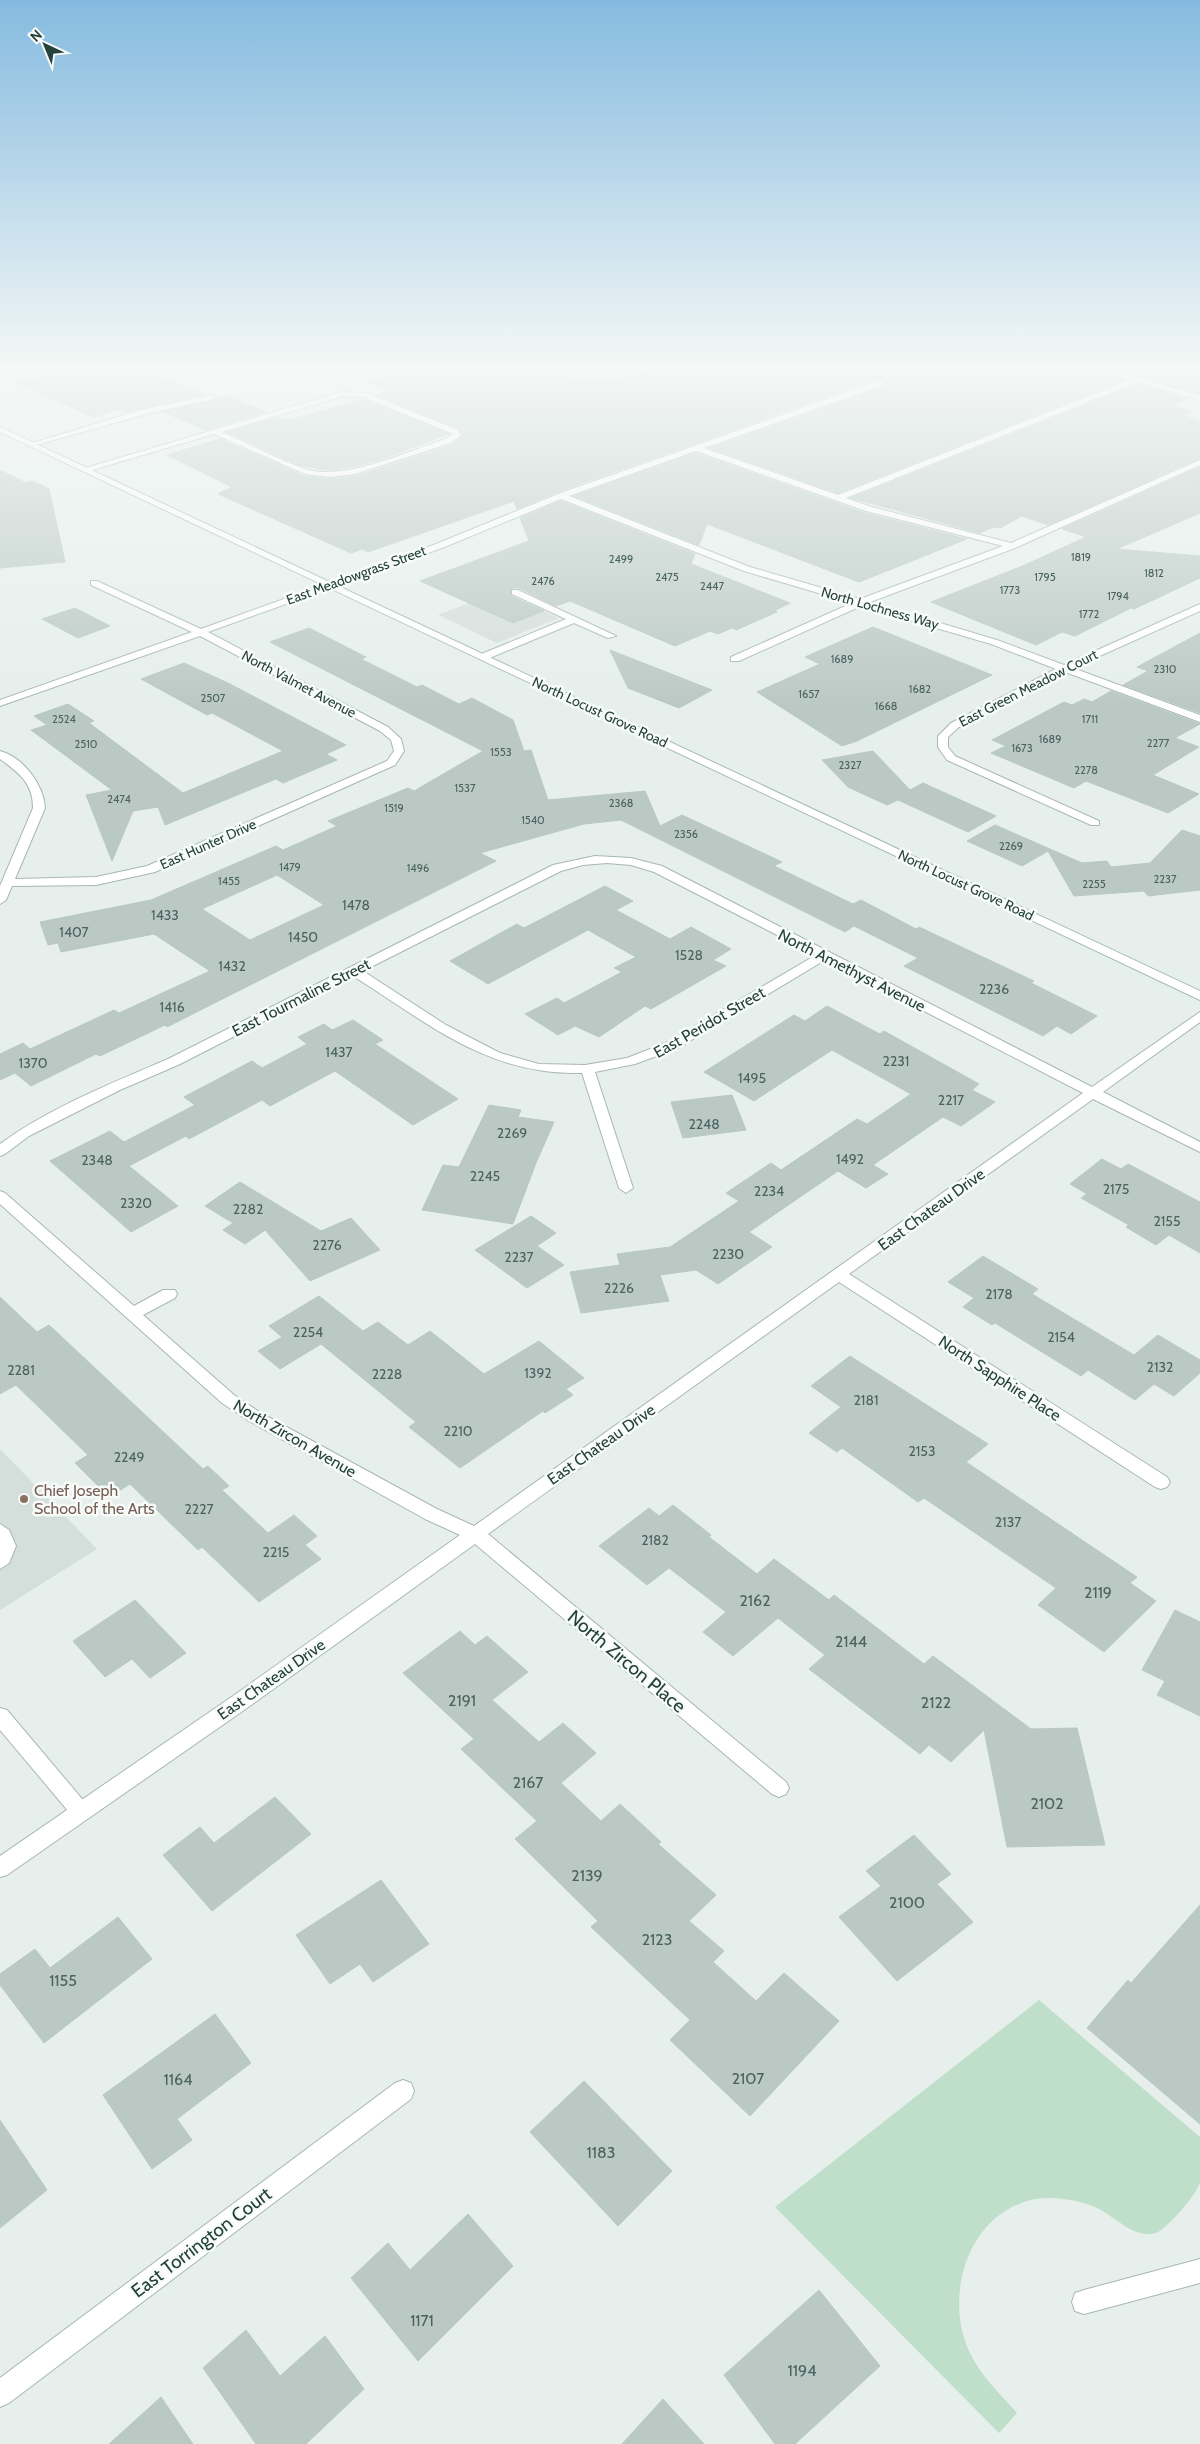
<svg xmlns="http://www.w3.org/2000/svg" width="1200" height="2444" viewBox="0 0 1200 2444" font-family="Cabin,sans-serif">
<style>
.built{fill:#d4dedb}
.green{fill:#c0dfcb}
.building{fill:#bbc9c5;stroke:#b8c8c3;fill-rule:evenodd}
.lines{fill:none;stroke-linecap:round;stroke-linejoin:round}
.service-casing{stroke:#a8b7b3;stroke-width:2}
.minor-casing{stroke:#a8b7b3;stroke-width:2}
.secondary-casing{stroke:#a4bab4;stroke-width:2}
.service{fill:#fff;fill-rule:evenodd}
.minor{fill:#fff;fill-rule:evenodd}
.secondary{fill:#fff;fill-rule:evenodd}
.education-dot{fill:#8d6e63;stroke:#f7fbf9;stroke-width:2}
.labels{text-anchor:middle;stroke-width:5;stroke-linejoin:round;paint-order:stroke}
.far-number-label{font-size:11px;fill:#4a635e}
.far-street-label{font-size:14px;fill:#25413c;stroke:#f7fbf9}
.number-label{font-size:14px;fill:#4a635e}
.street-label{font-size:16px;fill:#25413c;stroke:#f7fbf9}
.education-label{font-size:16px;fill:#785e54;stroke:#f7fbf9;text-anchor:start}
.near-number-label{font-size:16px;fill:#4a635e}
.near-street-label{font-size:19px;fill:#25413c;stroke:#f7fbf9}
</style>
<rect width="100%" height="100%" fill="#e6efeb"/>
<g class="built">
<polygon points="499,591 559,618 497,643 438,615"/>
<polygon points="0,1449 97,1549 0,1610"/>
</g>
<path class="green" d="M 1039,2000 L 1200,2137 C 1200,2151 1200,2168 1200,2182 C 1198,2193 1167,2229 1156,2233 C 1134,2240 1114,2215 1095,2207 C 1078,2200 1054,2196 1036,2199 C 969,2211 943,2294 969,2351 C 979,2374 1000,2394 1017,2413 L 999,2433 L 775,2207 Z"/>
<g class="building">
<polygon points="90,364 130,364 204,394 127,412 120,409 93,417 16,383"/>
<polygon points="431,364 519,364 560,377 597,382 633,377 672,364 936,364 971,375 1000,364 1079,364 1124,380 838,493 710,448 886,386 885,380 877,379 557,492 517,509 514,501 368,552 362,549 351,553 218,494 232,487 167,455 220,439 304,476 330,479 356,476 452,445 463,435 459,428 376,395 387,391 368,382"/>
<polygon points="541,364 651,364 597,374"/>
<polygon points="1100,364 1180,364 1200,369 1200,394"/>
<polygon points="1138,384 1188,399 1173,405 1192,412 1182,415 1200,421 1200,458 1048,525 1022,516 1000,528 994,527 980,533 851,498"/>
<polygon points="227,396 266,412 205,430 163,412"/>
<polygon points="363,399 449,434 377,461 340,469 324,470 299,465 227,432 279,417 285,420 305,416"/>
<polygon points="696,453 865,513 967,539 859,582 707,524 699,545 574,496"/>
<polygon points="1200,467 1200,513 1117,549 1200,556 1200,578 1134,609 1131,608 1075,636 1062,632 1036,645 931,602 1025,565 1086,537 1062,529"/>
<polygon points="0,470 26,483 33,481 49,489 65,562 0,568"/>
<polygon points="561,501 695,554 691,564 790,603 774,611 777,612 736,630 732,628 718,634 710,631 675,646 570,601 556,606 519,588 512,588 511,596 544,611 513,623 420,581 529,541 520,518"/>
<polygon points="75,608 110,626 78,638 42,619"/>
<polygon points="873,627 992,675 857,741 842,746 757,692 820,664 805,657"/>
<path d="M 309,628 L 366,657 L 361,659 L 417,687 L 422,685 L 459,704 L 472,698 L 513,720 L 524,751 L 531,750 L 548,800 L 645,791 L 660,826 L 682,815 L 782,862 L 774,866 L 853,904 L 861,900 L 916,929 L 919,927 L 1034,981 L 1031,983 L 1097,1016 L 1071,1034 L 1057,1026 L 1043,1036 L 904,966 L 918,958 L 854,926 L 845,932 L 621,820 L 584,824 L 480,853 L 496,861 L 167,1027 L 165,1025 L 100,1056 L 96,1054 L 31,1086 L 15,1073 L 0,1080 L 0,1054 L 23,1043 L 30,1049 L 114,1010 L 119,1013 L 210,971 L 154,934 L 61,952 L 58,943 L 48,945 L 40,922 L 151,900 L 276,846 L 283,850 L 337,826 L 328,821 L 408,788 L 414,791 L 483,751 L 270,642 ZM 277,875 L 324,905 L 250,940 L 202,909 Z"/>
<polygon points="1200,633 1200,713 1123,685 1148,671 1137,667"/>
<polygon points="610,650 712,690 679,708 628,688"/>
<polygon points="184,663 228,683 346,745 326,754 337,760 283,783 276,779 165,825 158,807 133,811 112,861 86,795 112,790 31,730 47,725 34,716 68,704 94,721 89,723 183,793 283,751 212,713 207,715 141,679"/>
<polygon points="1111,691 1200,724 1175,738 1199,747 1153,775 1199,794 1168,813 1086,781 1074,788 991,753 1006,746 992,740 1064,702 1072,705 1084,699 1092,702"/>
<polygon points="873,751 910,790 923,783 996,816 968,832 898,800 887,805 848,787 822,760"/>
<polygon points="995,825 1082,863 1107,861 1111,867 1150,863 1182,830 1200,836 1200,890 1148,896 1144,891 1074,896 1048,851 1022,866 967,841"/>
<polygon points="605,886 633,901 616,910 670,939 691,927 731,949 713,960 726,966 651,1009 645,1006 599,1037 575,1026 558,1035 525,1014 557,998 564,1003 622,972 614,968 636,957 588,930 488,984 450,961 517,924 524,928"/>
<polygon points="827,1006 880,1034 884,1031 979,1084 972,1090 995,1102 961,1126 943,1117 873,1165 888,1174 866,1188 838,1171 749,1232 772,1247 718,1284 696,1270 660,1275 669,1301 581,1313 570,1272 620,1265 617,1254 670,1247 739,1201 726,1193 771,1163 781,1170 857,1119 867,1124 911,1094 832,1050 754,1101 704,1072 794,1015 805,1021"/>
<polygon points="353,1020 383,1040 375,1044 458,1099 413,1125 335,1071 270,1106 262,1100 189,1139 186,1136 129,1166 178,1206 131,1232 50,1161 110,1131 124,1142 195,1105 184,1097 252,1061 262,1068 307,1044 298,1037 324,1024 332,1030"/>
<polygon points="732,1095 746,1130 683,1138 671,1102"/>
<polygon points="489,1105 521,1110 518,1117 554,1122 536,1163 513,1224 422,1210 443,1165 459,1167"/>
<polygon points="1102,1159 1121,1169 1128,1164 1200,1202 1200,1253 1169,1235 1156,1245 1126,1227 1129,1225 1081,1198 1087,1194 1070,1184"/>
<polygon points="240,1182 321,1231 351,1218 380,1250 310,1281 265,1230 245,1244 223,1230 233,1223 205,1206"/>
<polygon points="531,1216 556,1233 537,1246 564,1265 527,1288 475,1250"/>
<polygon points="983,1256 1038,1289 1032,1294 1134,1355 1158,1335 1200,1360 1200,1373 1174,1396 1154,1384 1135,1400 1088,1370 1081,1376 995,1323 992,1325 963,1307 974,1298 948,1282"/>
<polygon points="319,1296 363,1331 378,1322 408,1345 430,1331 484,1374 539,1341 584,1378 566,1389 573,1395 545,1413 543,1411 460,1468 409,1427 416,1422 321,1344 280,1369 258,1351 282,1337 269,1326"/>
<polygon points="0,1297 37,1332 49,1325 203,1469 208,1466 229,1486 222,1490 268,1533 294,1515 317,1536 305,1545 321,1559 259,1602 202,1547 198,1550 130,1484 109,1497 75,1463 88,1455 16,1385 0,1394"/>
<polygon points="850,1356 988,1444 966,1462 1137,1577 1130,1583 1156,1601 1104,1652 1038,1605 1056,1588 924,1498 918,1502 842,1448 837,1452 809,1433 841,1407 811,1386"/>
<polygon points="673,1505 711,1535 709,1537 757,1574 774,1559 829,1600 834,1595 924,1664 933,1656 1031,1729 1077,1728 1105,1845 1007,1847 984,1730 951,1762 929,1745 920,1754 809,1669 825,1655 778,1618 733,1656 703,1632 726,1612 669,1568 647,1585 599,1546 649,1508 659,1516"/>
<polygon points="135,1600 186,1653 150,1678 132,1659 105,1677 73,1641"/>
<polygon points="1175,1610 1200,1622 1200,1716 1157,1695 1165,1681 1142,1670"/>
<polygon points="460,1631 475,1645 487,1636 528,1672 492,1700 539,1742 563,1723 596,1753 561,1783 601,1821 620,1804 661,1842 658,1844 716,1895 689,1921 724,1951 713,1962 756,2001 784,1973 839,2021 750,2116 670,2040 690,2020 591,1927 598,1921 515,1839 537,1821 461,1749 474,1739 403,1673"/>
<polygon points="275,1797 311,1834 212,1911 163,1855 200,1827 214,1843"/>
<polygon points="914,1835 951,1874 937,1884 973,1922 897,1981 839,1917 881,1886 866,1871"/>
<polygon points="381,1880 429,1944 373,1982 360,1964 330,1984 296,1935"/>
<polygon points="1200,1905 1200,2124 1087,2028 1128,1980 1131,1983"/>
<polygon points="118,1917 152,1959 44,2043 0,1985 0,1974 35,1949 50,1968"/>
<polygon points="215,2014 251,2063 177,2119 192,2140 152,2169 103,2095"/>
<polygon points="584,2081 672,2171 618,2226 530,2132"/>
<polygon points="0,2120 47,2190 0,2228"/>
<polygon points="468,2214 513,2266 418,2361 351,2278 388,2243 410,2270"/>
<polygon points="819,2290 880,2366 795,2444 775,2444 724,2375"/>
<polygon points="246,2330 280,2376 325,2336 364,2389 306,2444 256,2444 203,2368"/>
<polygon points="161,2397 193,2444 109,2444"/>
<polygon points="663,2399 704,2444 622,2444"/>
</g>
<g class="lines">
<g class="service-casing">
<g id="service">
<polygon points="210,395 213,395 213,399 146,414 33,446 29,444 141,410"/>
<polygon points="512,590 518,590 616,636 608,638 574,623 487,659 479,659 479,655 566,619 512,594"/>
<polygon points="0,1524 9,1530 16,1546 9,1563 0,1569"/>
<polygon points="0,1708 7,1710 88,1806 91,1812 88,1818 81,1821 74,1818 0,1730"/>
</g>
</g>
<g class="minor-casing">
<g id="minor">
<polygon points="27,364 39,364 0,378 0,369 12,369"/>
<path d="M 521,364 C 547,364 571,376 597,376 C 622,376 645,364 670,364 L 632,375 L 597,380 L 560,375 Z"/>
<path d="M 1081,364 L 1093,364 L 1200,396 L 1200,400 L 1138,382 L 846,498 L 872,507 L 1011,543 L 1200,460 L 1200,465 L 1015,548 L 870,602 L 997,640 L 1064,665 L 1200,604 L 1200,611 L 1073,668 L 1200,715 L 1200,722 L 1065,672 L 959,727 L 948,737 L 948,747 L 955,756 L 1099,821 L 1099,825 L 1091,825 L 947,760 L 938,747 L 938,736 L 951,723 L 1056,669 L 991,644 L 861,606 L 739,661 L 731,661 L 731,657 L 852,603 L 744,571 L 561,499 L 442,548 L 208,632 L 388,727 L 401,739 L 404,751 L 395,765 L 155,872 L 96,885 L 12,886 L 6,900 L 0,904 L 0,886 L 33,808 C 33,783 19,773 0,759 L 0,751 C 23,757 44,785 45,808 L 15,879 L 96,877 L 147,866 L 387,761 L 394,751 L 391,740 L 380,731 L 200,636 L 0,706 L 0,700 L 192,632 L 91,585 L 91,581 L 97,581 L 201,629 L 436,544 L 558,494 L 878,381 L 884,381 L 884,385 L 704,448 L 838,495 L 1130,380 ZM 696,451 L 866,511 L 1003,546 L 860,599 L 750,567 L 569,496 Z"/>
<path d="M 341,392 L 367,393 L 458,430 L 461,435 L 451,443 L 355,474 L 330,477 L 305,474 L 214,434 L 89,471 L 82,469 ZM 344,396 L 363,397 L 453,434 L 445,439 C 410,451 345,480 309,470 C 280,461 250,444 222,432 Z"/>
<path d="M 595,856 L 631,858 L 662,866 L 1092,1087 L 1200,1012 L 1200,1022 L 1103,1092 L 1200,1142 L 1200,1152 L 1093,1099 L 849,1274 L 1167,1477 L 1170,1482 L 1167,1487 L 1161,1489 L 1155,1487 L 839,1282 L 488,1534 L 786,1782 L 789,1788 L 786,1794 L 779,1797 L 772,1794 L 475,1544 L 247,1708 L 7,1875 L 0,1877 L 0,1856 L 233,1696 L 460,1535 L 425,1519 L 249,1421 L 222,1403 L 0,1204 L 0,1191 L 5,1193 L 134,1306 L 163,1290 L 175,1290 L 177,1294 L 175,1298 L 143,1315 L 234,1395 L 261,1413 L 437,1509 L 474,1526 L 1083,1093 L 825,960 L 678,1048 L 635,1064 L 595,1072 L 633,1188 L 626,1193 L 619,1188 L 582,1073 C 488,1076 428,1023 353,976 L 178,1065 L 120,1090 L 29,1136 L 5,1154 L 0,1156 L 0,1144 C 49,1108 112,1083 168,1059 L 553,865 ZM 607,863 L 631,865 L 654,872 L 816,955 L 668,1042 L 627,1058 L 585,1065 L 539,1064 L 500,1053 L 446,1025 L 363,971 L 561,871 L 583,865 Z"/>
<polygon points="403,2080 411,2083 414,2091 411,2099 9,2403 0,2407 0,2378 395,2083"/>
<polygon points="1200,2259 1200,2283 1084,2314 1075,2311 1072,2302 1075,2293 1084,2290"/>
</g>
</g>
<g class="secondary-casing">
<polygon id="secondary" points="0,427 1200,991 1200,1000 0,432"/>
</g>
<use href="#service" class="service"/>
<use href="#minor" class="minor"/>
<use href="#secondary" class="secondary"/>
</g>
<linearGradient id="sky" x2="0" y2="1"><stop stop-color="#85badf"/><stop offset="0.52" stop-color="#f4f8f6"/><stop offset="1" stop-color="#f4f8f6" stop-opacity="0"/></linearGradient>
<rect width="1200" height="706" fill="url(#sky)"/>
<circle class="education-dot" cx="24" cy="1499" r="5"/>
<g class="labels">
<g class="far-number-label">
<text x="1081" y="561">1819</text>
<text x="621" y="563">2499</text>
<text x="1154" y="577">1812</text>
<text x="667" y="581">2475</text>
<text x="1045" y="581">1795</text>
<text x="543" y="585">2476</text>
<text x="712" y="590">2447</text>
<text x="1010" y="594">1773</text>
<text x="1118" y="600">1794</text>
<text x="1089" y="618">1772</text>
<text x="842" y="663">1689</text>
<text x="1165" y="673">2310</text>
<text x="920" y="693">1682</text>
<text x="809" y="698">1657</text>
<text x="213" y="702">2507</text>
<text x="886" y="710">1668</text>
<text x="64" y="723">2524</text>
<text x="1090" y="723">1711</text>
<text x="1050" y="743">1689</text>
<text x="1158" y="747">2277</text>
<text x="86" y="748">2510</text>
<text x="1022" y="752">1673</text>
<text x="501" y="756">1553</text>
<text x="850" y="769">2327</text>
<text x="1086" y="774">2278</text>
<text x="465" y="792">1537</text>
<text x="119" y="803">2474</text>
<text x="621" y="807">2368</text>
<text x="394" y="812">1519</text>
<text x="533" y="824">1540</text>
<text x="686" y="838">2356</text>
<text x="1011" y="850">2269</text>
<text x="290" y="871">1479</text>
<text x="418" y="872">1496</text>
<text x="1165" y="883">2237</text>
<text x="229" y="885">1455</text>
<text x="1094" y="888">2255</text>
</g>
<g class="far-street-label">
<text transform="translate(356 575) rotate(-20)" y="5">East Meadowgrass Street</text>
<text transform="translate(880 608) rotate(16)" y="5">North Lochness Way</text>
<text transform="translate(299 684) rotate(28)" y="5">North Valmet Avenue</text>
<text transform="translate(1028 688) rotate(-27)" y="5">East Green Meadow Court</text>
<text transform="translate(600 712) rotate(25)" y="5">North Locust Grove Road</text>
<text transform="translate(208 844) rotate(-24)" y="5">East Hunter Drive</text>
<text transform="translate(966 885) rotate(25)" y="5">North Locust Grove Road</text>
</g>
<g class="number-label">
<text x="356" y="910">1478</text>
<text x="165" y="920">1433</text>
<text x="74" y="937">1407</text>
<text x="303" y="942">1450</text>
<text x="689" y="960">1528</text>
<text x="232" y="971">1432</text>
<text x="994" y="994">2236</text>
<text x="172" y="1012">1416</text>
<text x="339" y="1057">1437</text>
<text x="896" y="1066">2231</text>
<text x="33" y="1068">1370</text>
<text x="752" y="1083">1495</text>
<text x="951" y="1105">2217</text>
<text x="704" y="1129">2248</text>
<text x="512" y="1138">2269</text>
<text x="850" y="1164">1492</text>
<text x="97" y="1165">2348</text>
<text x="485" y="1181">2245</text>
<text x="1116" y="1194">2175</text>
<text x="769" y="1196">2234</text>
<text x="136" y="1208">2320</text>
<text x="248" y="1214">2282</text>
<text x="1167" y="1226">2155</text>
<text x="327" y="1250">2276</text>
<text x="728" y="1259">2230</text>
<text x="519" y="1262">2237</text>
<text x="619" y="1293">2226</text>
<text x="999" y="1299">2178</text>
<text x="308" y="1337">2254</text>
<text x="1061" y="1342">2154</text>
<text x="1160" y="1372">2132</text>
<text x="21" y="1375">2281</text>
<text x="538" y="1378">1392</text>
<text x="387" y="1379">2228</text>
<text x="866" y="1405">2181</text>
<text x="458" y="1436">2210</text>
<text x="922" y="1456">2153</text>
<text x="129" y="1462">2249</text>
<text x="199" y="1514">2227</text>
<text x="1008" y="1527">2137</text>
<text x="655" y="1545">2182</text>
<text x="276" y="1557">2215</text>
</g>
<g class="street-label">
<text transform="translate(852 970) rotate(27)" y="6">North Amethyst Avenue</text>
<text transform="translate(301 997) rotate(-27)" y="6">East Tourmaline Street</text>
<text transform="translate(709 1022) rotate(-30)" y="6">East Peridot Street</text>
<text transform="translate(931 1209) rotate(-36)" y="6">East Chateau Drive</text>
<text transform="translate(1000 1378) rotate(33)" y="6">North Sapphire Place</text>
<text transform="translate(295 1438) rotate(30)" y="6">North Zircon Avenue</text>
<text transform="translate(601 1444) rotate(-35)" y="6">East Chateau Drive</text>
<text transform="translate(271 1679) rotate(-35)" y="6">East Chateau Drive</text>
</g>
<g class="education-label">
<text x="34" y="1496">Chief Joseph<tspan x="34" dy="18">School of the Arts</tspan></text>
</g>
<g class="near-number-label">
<text x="1098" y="1598">2119</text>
<text x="755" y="1606">2162</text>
<text x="851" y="1647">2144</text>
<text x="462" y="1706">2191</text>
<text x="936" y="1708">2122</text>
<text x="528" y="1788">2167</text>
<text x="1047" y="1809">2102</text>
<text x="587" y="1881">2139</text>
<text x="907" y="1908">2100</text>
<text x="657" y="1945">2123</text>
<text x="63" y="1986">1155</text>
<text x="748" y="2084">2107</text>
<text x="178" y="2085">1164</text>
<text x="601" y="2158">1183</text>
<text x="422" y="2326">1171</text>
<text x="802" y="2376">1194</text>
</g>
<g class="near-street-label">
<text transform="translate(627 1661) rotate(40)" y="7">North Zircon Place</text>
<text transform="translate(201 2242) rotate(-37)" y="7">East Torrington Court</text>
</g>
</g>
<g transform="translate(45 45) rotate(316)" stroke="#f7fbf9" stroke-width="4" paint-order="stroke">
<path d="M0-4L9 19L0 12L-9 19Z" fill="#25413c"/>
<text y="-8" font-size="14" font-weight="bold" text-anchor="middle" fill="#25413c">N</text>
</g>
</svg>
